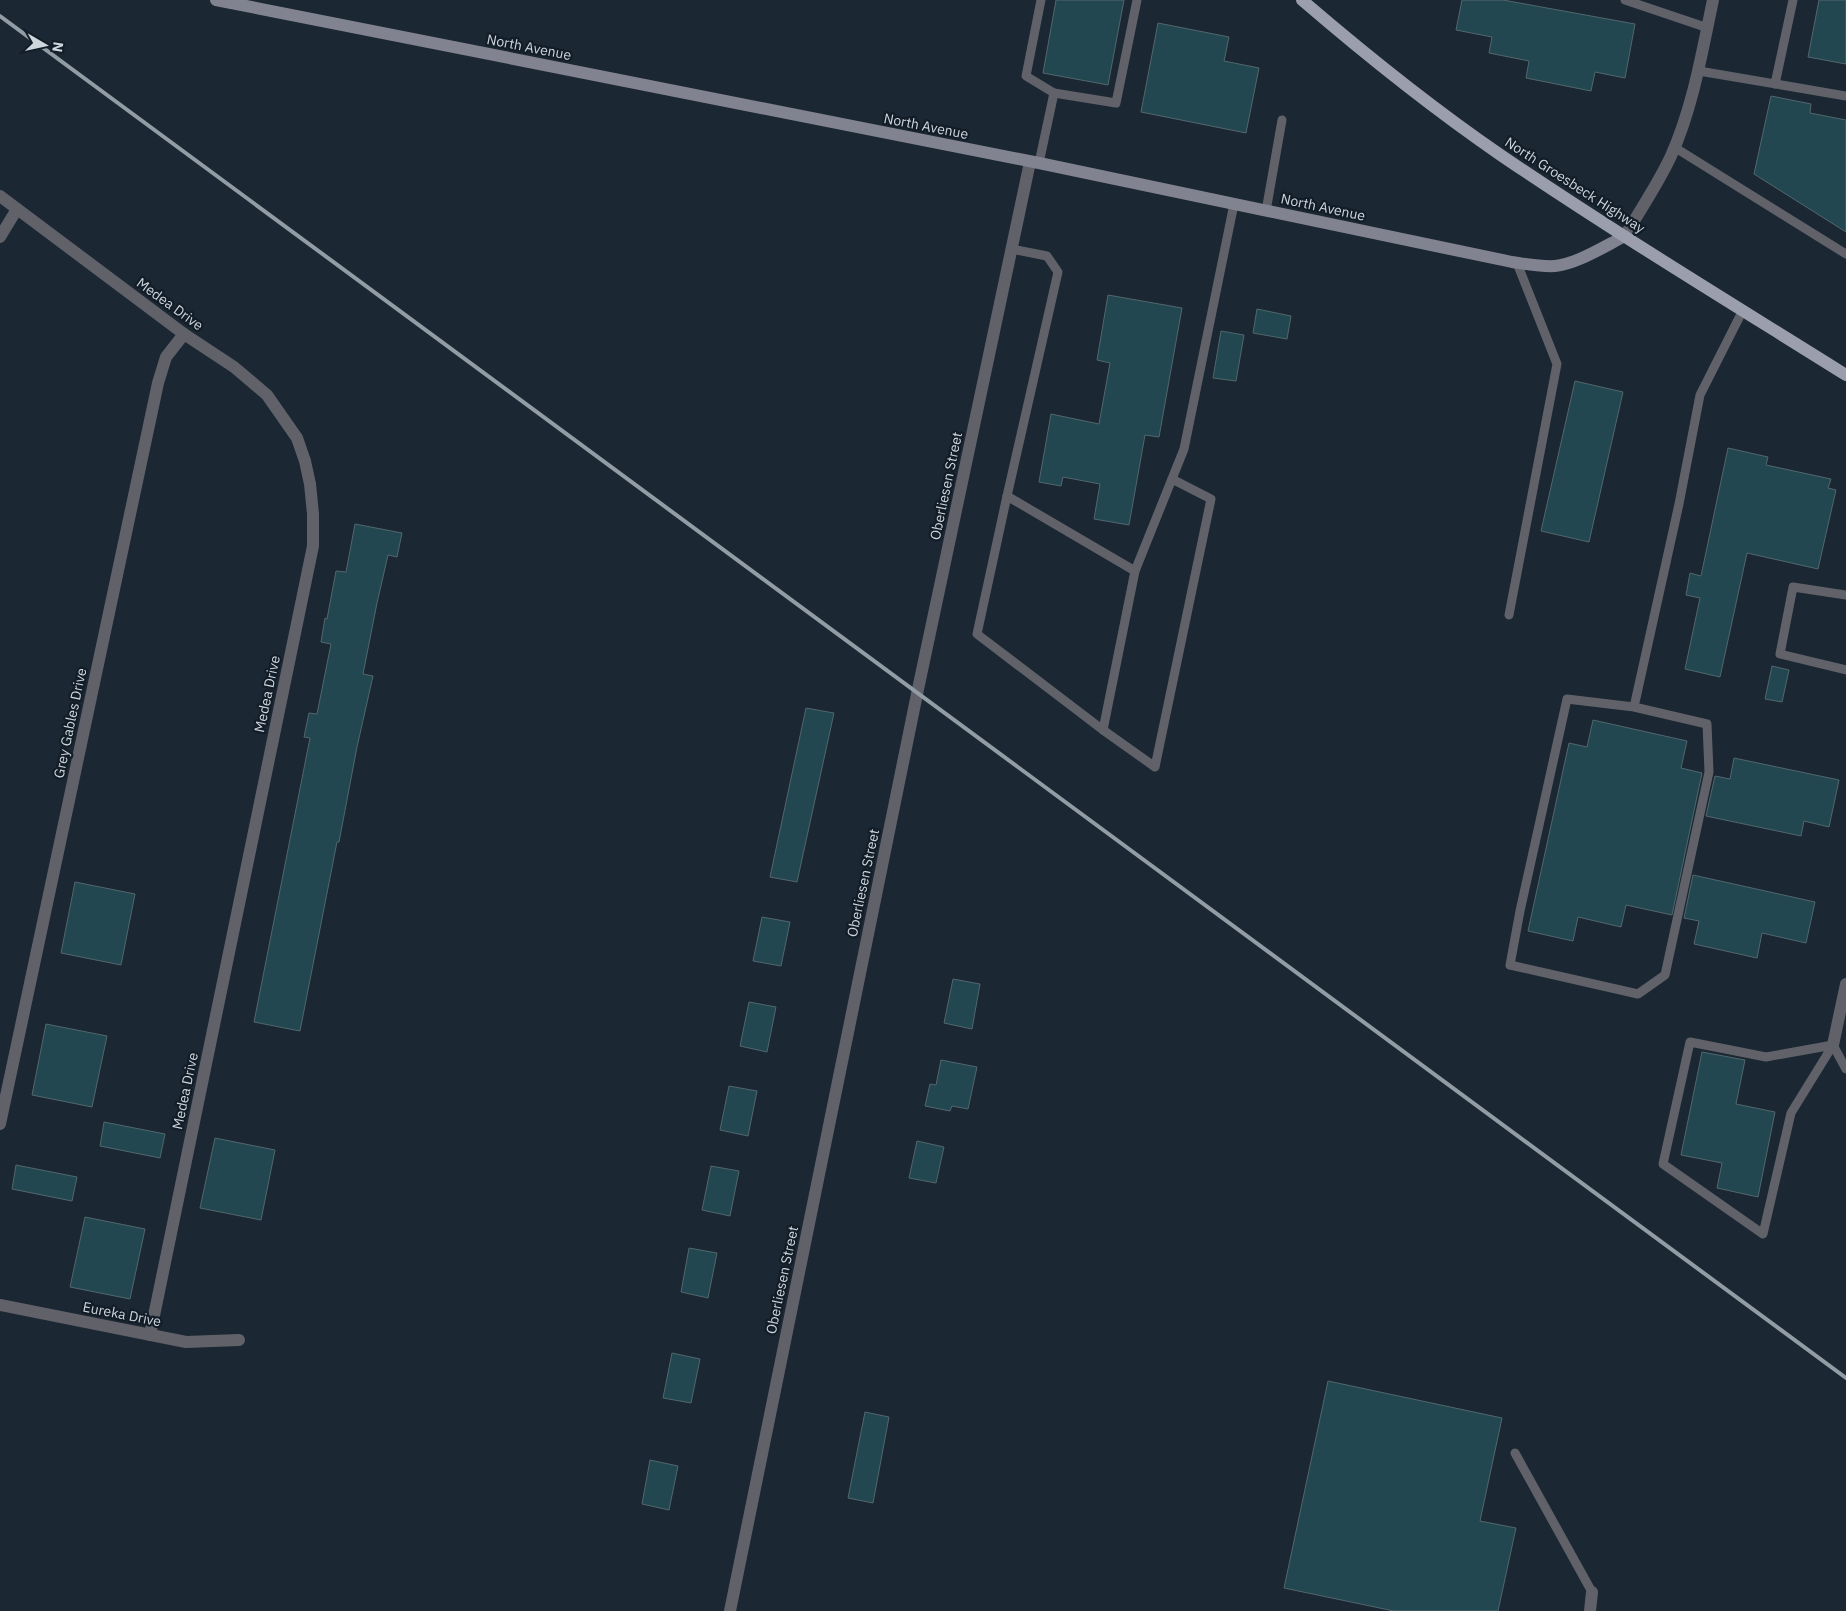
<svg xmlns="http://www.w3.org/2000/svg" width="1846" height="1611" viewBox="0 0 1846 1611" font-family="'IBM Plex Sans',sans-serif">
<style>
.building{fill:#224751;stroke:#52676d}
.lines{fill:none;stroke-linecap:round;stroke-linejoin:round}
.lane{stroke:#616269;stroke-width:9}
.street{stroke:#616269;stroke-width:12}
.secondary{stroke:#828390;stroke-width:12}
.primary{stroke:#9b9ead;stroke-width:12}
.rail{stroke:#929ca5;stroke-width:4}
.labels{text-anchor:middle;stroke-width:4.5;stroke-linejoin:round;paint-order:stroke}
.street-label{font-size:14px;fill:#cdd5dd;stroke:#121d28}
</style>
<rect width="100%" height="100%" fill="#1b2732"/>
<g class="building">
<polygon points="1056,0 1124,0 1108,85 1043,73"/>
<polygon points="1462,0 1503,0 1635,24 1625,78 1595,72 1591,91 1526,78 1529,61 1489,53 1492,37 1456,30"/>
<polygon points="1819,0 1846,0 1846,64 1808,57"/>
<polygon points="1158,23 1229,37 1224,61 1259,68 1246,133 1141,112"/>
<polygon points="1771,96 1811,104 1810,113 1846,120 1846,232 1754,174"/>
<polygon points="1108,295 1182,308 1159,437 1145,435 1129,525 1094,519 1100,484 1063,477 1061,486 1039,482 1051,414 1099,424 1110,363 1097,360"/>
<polygon points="1257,309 1291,316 1287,339 1253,333"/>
<polygon points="1221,331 1244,335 1236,381 1213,378"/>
<polygon points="1575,381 1623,392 1589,542 1541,531"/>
<polygon points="1728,448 1768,457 1766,465 1831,479 1828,488 1836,490 1818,569 1747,553 1720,677 1685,669 1700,598 1686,595 1690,573 1701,576"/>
<polygon points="355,524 402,533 397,557 388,555 377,603 363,674 373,676 357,747 339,842 337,842 300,1031 254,1022 310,738 304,737 309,713 317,714 331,644 321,642 325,618 327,619 336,571 346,572"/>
<polygon points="1772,666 1789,670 1782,702 1765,699"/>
<polygon points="806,708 834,713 797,882 770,877"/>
<polygon points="1593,720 1687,741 1681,768 1702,773 1672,915 1626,905 1621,927 1578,917 1573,941 1528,931 1569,743 1587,747"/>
<polygon points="1734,758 1839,780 1829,827 1804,821 1801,836 1706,816 1715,776 1730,779"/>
<polygon points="1693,875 1815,902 1806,943 1762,933 1757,958 1694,944 1699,921 1684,918"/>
<polygon points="75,882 135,894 121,965 61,953"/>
<polygon points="762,917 790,922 781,966 753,961"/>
<polygon points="953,979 980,984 972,1029 944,1023"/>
<polygon points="749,1002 776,1007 767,1052 740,1046"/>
<polygon points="46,1024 107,1036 92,1107 32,1095"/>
<polygon points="1702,1052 1745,1060 1736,1104 1775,1112 1758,1197 1717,1188 1722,1163 1681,1155"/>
<polygon points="941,1060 977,1067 968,1109 952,1106 950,1111 925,1106 930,1084 936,1085"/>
<polygon points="729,1086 757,1091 748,1136 720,1130"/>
<polygon points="104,1122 165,1134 160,1158 100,1146"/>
<polygon points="215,1138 275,1150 261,1220 200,1208"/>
<polygon points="917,1141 944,1147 936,1183 909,1178"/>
<polygon points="16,1165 77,1177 72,1201 12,1189"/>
<polygon points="711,1166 739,1171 730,1216 702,1210"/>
<polygon points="85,1217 145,1229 130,1299 70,1287"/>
<polygon points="689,1248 717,1253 708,1298 681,1292"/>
<polygon points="672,1353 700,1359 691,1403 663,1398"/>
<polygon points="1328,1381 1502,1418 1480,1521 1516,1528 1498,1611 1394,1611 1284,1588"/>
<polygon points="865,1412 889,1417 873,1503 848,1498"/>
<polygon points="650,1460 678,1466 669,1510 642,1504"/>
</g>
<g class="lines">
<g class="lane">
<polyline points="1041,0 1026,76 1054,93"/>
<polyline points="1625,0 1708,28"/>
<polyline points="1699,71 1846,96"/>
<polyline points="1775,84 1793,0"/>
<polyline points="1674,147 1846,254"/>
<polyline points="1039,163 1054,93 1116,103 1137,0"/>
<polyline points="1266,211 1282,120"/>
<polyline points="1012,249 1047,256 1058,272 1007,496 1135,571 1184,449 1234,204"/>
<polyline points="1007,496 977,634 1103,730 1135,571"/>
<polyline points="1846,595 1793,587 1780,654 1846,670"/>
<polyline points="1509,615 1557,364 1517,263"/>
<polyline points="1634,707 1567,699 1520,911 1510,965 1638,994 1665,975 1709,772 1707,724 1634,707 1679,504 1700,395 1743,310"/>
<polyline points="1103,730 1155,767 1211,499 1172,479"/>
<polygon points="1690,1042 1766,1057 1833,1045 1791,1113 1763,1234 1663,1164"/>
<polyline points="1833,1045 1846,1069"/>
<polyline points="1515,1453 1592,1592"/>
</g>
<g class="street">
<polyline points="0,196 184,334 234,367 267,395 297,438 305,461 310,484 313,514 313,546 150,1335"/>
<path d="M 1625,236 C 1640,210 1658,184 1671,156 C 1693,107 1702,52 1713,0"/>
<polyline points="0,237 17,209"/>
<polyline points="1833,1045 1846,984"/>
<polyline points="0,1124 158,383 166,357 184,334"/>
<polyline points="0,1305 186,1342 239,1340"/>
<polyline points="730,1611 917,694 1030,162"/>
<polyline points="1590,1611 1592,1592"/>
</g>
<path class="secondary" d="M 216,0 L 1039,163 L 1512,262 C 1526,264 1541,267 1555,266 C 1577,264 1605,246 1625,236"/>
<path class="primary" d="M 1302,0 C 1366,55 1432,108 1502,156 C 1614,232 1731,303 1846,375"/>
<polyline class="rail" points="0,16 1846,1378"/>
</g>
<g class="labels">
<g class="street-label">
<text transform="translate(529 47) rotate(11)" y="5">North Avenue</text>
<text transform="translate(926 126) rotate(11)" y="5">North Avenue</text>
<text transform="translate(1575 185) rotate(33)" y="5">North Groesbeck Highway</text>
<text transform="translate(1323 207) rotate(12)" y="5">North Avenue</text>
<text transform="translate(170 304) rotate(36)" y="5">Medea Drive</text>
<text transform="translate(946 486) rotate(-78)" y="5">Oberliesen Street</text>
<text transform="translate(267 694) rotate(-78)" y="5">Medea Drive</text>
<text transform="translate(70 723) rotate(-78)" y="5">Grey Gables Drive</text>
<text transform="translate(863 883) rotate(-78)" y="5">Oberliesen Street</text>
<text transform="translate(185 1091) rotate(-78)" y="5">Medea Drive</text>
<text transform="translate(782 1280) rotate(-78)" y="5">Oberliesen Street</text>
<text transform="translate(122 1314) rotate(11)" y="5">Eureka Drive</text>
</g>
</g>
<g transform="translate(45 45) rotate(99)" stroke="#121d28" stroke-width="4" paint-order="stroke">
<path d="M0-4L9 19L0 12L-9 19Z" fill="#cdd5dd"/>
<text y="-8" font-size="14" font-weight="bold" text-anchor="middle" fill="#cdd5dd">N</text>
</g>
</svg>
